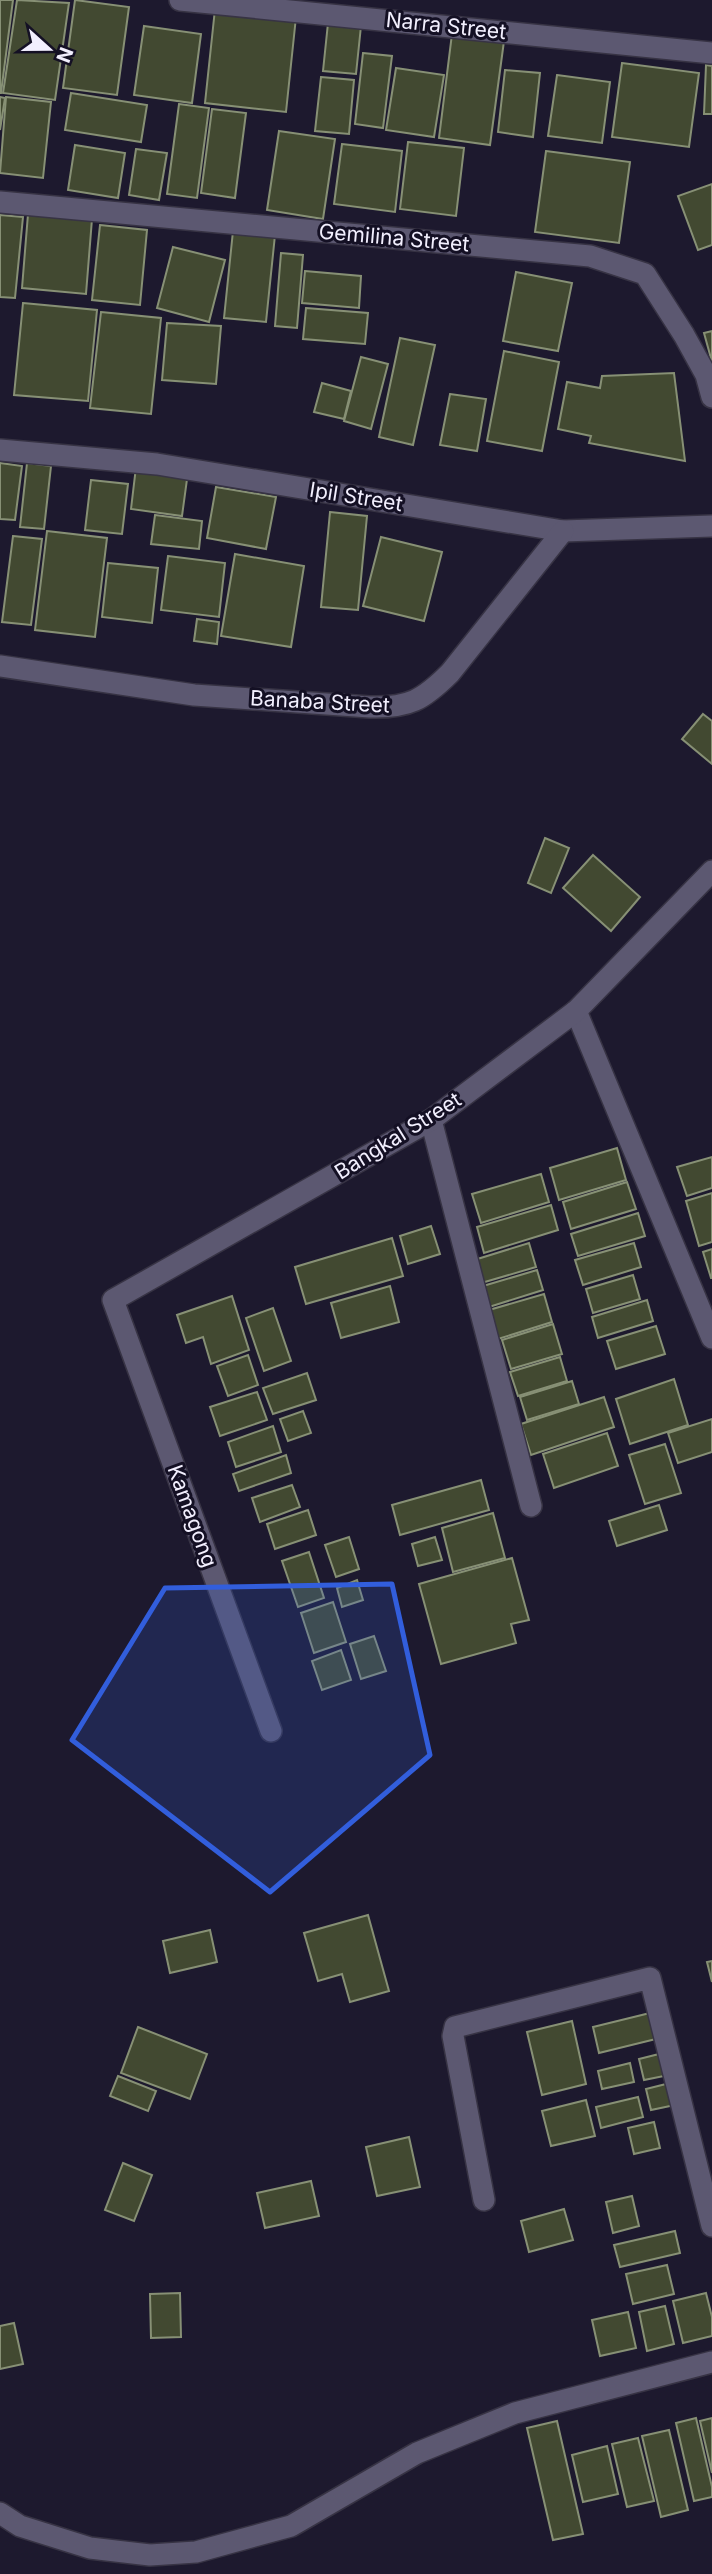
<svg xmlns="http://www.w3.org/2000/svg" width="712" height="2574" viewBox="0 0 712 2574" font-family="Inter,sans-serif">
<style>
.building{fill:#424931;stroke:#879075;stroke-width:2}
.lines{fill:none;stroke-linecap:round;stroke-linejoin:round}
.minor-casing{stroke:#373344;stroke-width:24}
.minor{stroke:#5c5871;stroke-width:21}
.marked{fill:#325edc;fill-opacity:0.2;stroke:#325edc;stroke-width:5;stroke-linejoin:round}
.labels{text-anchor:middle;stroke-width:6;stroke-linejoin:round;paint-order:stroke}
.street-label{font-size:21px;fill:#f2effe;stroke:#141024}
</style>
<rect width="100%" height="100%" fill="#1d192e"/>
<g class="building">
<polygon points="0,0 13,0 1,93 0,93"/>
<polygon points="17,0 69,3 55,100 3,93"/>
<polygon points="75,0 129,7 117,95 63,88"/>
<polygon points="215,9 296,17 286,112 205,103"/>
<polygon points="328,23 361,26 356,74 323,71"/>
<polygon points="144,26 201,34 192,103 134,95"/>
<polygon points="452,34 504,41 490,145 439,138"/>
<polygon points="363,53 392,56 383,128 355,124"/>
<polygon points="622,63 699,73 689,147 612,137"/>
<polygon points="706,65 712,66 712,114 704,114"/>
<polygon points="396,68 444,75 434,137 386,130"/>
<polygon points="505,70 540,73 533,137 498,132"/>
<polygon points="557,75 610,82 602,143 548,136"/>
<polygon points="321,77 354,80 349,134 315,131"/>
<polygon points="71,93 147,105 141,142 65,130"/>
<polygon points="0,97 5,98 0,130"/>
<polygon points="6,97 51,102 43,178 0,173"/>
<polygon points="179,104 209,108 197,198 167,194"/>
<polygon points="212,109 246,113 235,198 201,193"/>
<polygon points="279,131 335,139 323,219 267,210"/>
<polygon points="408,142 464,148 456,216 400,209"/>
<polygon points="342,144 402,151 395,212 334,204"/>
<polygon points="75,145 125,153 118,198 68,190"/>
<polygon points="136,149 167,153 159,200 129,195"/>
<polygon points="546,151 630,162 619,243 535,232"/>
<polygon points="712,184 712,245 698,250 678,196"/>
<polygon points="28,214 92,219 86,294 22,288"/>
<polygon points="0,215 23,217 15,298 0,297"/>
<polygon points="100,225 147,230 140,305 92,300"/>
<polygon points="233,231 275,235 266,322 224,318"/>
<polygon points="173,247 225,260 209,322 157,308"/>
<polygon points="281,253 303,255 297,328 275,326"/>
<polygon points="305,271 361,276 359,308 302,303"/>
<polygon points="516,272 572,283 558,351 503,341"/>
<polygon points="23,303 97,310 88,401 14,395"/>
<polygon points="306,308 368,313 365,344 303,339"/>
<polygon points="101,312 161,318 151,414 90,408"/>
<polygon points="167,323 221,326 216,384 162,380"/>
<polygon points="712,331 712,362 704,333"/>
<polygon points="400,338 435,345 413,445 379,437"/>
<polygon points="504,351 559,362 542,451 487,441"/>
<polygon points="361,357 388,364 371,429 344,421"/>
<polygon points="674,373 685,461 589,443 591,436 558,429 567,382 600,388 602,376"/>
<polygon points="322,383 351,391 344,419 314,412"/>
<polygon points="450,394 486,399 477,451 440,445"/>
<polygon points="0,463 22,466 15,520 0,519"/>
<polygon points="27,463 51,466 44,529 20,527"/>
<polygon points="136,467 188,472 182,516 131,509"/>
<polygon points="91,480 128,484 122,534 85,530"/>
<polygon points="216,487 276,497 266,549 207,538"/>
<polygon points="330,512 367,516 358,610 321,607"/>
<polygon points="155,515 202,521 199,549 151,544"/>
<polygon points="47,531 107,538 95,637 35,630"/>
<polygon points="13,536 42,539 31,625 2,622"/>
<polygon points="381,537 442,552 424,621 363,606"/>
<polygon points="235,554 304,566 291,647 221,636"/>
<polygon points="168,556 225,563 219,617 161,610"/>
<polygon points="108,563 158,568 152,623 102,617"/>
<polygon points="197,619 219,622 217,644 194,641"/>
<polygon points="703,714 712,721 712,764 682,739"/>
<polygon points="545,838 569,848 551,893 528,883"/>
<polygon points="593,855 640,897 611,931 563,888"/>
<polygon points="617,1148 626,1180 559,1200 550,1168"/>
<polygon points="712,1157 712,1188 687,1196 677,1167"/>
<polygon points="541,1174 549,1202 481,1223 472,1194"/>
<polygon points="627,1182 636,1209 571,1229 563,1202"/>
<polygon points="712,1193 712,1242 699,1246 686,1201"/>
<polygon points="551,1205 558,1230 484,1253 477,1227"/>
<polygon points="638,1213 645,1236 578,1256 571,1234"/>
<polygon points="431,1226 440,1254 408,1264 400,1236"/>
<polygon points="392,1238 403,1276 306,1304 295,1267"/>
<polygon points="529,1243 536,1267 478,1284 471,1261"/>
<polygon points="634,1243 641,1267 583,1285 575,1260"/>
<polygon points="712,1249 712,1278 711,1278 703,1252"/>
<polygon points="537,1270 543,1290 489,1307 483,1286"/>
<polygon points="633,1275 640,1299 593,1313 586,1289"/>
<polygon points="390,1286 399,1322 341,1338 331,1303"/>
<polygon points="544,1294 552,1322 498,1339 489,1310"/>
<polygon points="232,1296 249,1350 211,1364 203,1337 186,1343 177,1315"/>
<polygon points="647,1300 653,1321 598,1338 592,1317"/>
<polygon points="273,1308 291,1361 264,1371 246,1318"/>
<polygon points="553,1324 562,1354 511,1369 502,1340"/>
<polygon points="656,1326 665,1354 616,1369 607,1341"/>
<polygon points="248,1355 258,1385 228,1396 217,1366"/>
<polygon points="560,1357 567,1381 518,1396 510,1372"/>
<polygon points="307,1373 316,1400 273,1414 263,1388"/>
<polygon points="674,1379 688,1425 630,1444 616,1399"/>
<polygon points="572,1381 579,1404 527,1420 520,1397"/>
<polygon points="257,1392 267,1420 220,1436 210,1407"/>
<polygon points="604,1397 614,1427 531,1455 521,1424"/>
<polygon points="303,1411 311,1433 288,1441 280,1419"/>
<polygon points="712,1419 712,1452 678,1463 668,1433"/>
<polygon points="273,1426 281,1452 236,1467 228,1442"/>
<polygon points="607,1433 618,1466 554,1488 543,1454"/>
<polygon points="665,1444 681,1493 645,1504 629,1455"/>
<polygon points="286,1455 291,1473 239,1491 233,1474"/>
<polygon points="481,1480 489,1510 400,1535 392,1505"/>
<polygon points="292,1485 300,1507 260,1522 252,1498"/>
<polygon points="659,1505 667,1530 617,1546 609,1521"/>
<polygon points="308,1510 316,1535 275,1549 267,1524"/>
<polygon points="493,1513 505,1558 453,1572 442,1528"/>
<polygon points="349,1537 359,1569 336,1577 325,1545"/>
<polygon points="435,1537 442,1560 418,1566 412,1544"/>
<polygon points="309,1552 324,1598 298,1607 282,1561"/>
<polygon points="512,1558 529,1620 511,1624 516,1643 441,1664 419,1584"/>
<polygon points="357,1580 363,1600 342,1607 337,1588"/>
<polygon points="333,1602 346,1642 314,1653 301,1613"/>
<polygon points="374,1636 386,1671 361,1679 350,1644"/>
<polygon points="341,1650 351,1680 322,1690 312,1661"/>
<polygon points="368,1915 389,1991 350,2002 342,1974 318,1981 304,1933"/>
<polygon points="210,1930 217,1962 170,1973 163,1941"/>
<polygon points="712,1961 712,1982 707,1962"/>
<polygon points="654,2012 660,2038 599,2053 593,2027"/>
<polygon points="572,2021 586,2084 542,2095 527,2032"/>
<polygon points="138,2027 207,2054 190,2099 121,2073"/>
<polygon points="659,2054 664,2076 644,2080 639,2059"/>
<polygon points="630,2063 634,2082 602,2089 598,2071"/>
<polygon points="118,2076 156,2091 148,2111 110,2096"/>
<polygon points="670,2083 675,2105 651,2110 646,2089"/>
<polygon points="638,2097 643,2117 601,2128 596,2107"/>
<polygon points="586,2100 595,2136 551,2146 542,2111"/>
<polygon points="654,2122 660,2148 634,2154 628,2128"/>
<polygon points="409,2137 420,2187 377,2196 366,2147"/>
<polygon points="123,2163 152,2175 134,2221 105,2210"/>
<polygon points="311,2181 319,2216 265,2228 257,2193"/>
<polygon points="632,2196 639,2226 613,2233 606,2202"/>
<polygon points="564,2209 573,2240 529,2252 521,2221"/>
<polygon points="675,2231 680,2253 620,2267 614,2245"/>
<polygon points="667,2265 674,2294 633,2304 626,2274"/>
<polygon points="180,2293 181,2337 151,2338 150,2294"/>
<polygon points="706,2293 712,2317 712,2336 683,2343 673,2301"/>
<polygon points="665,2306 674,2344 647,2351 639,2312"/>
<polygon points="628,2312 636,2348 600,2356 592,2320"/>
<polygon points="14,2323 23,2364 0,2369 0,2326"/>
<polygon points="696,2418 712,2487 712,2497 694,2501 676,2423"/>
<polygon points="712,2418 712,2473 700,2421"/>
<polygon points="557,2421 583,2534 553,2540 527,2428"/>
<polygon points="669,2430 688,2510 661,2517 642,2436"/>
<polygon points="638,2438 654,2501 627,2507 612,2444"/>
<polygon points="607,2446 618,2494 583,2502 572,2455"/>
</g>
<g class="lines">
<g class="minor-casing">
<g id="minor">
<polyline points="180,0 712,53"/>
<polyline points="0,202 590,256 645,274 684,335 706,375 712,397"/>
<polyline points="0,450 157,464 563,531 712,526"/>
<path d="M 0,666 L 194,695 L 370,707 C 409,708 423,700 450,673 L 563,531"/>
<polyline points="576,1011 712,1338"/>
<polyline points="431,1120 531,1506"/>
<polyline points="271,1731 113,1300 431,1120 576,1011 712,871"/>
<polyline points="484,2200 453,2036 455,2027 650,1978 712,2226"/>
<polyline points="0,2513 20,2526 90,2548 150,2555 196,2552 291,2526 417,2453 515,2413 712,2362"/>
</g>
</g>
<use href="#minor" class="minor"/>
</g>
<path class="marked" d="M 392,1584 L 430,1755 L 270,1892 L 72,1740 L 165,1588 Z"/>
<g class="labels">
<g class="street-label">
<text transform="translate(446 26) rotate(6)" y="7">Narra Street</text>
<text transform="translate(394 238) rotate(5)" y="7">Gemilina Street</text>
<text transform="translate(356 497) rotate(9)" y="7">Ipil Street</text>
<text transform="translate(320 702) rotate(3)" y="7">Banaba Street</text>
<text transform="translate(398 1136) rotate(-32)" y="7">Bangkal Street</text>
<text transform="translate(192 1516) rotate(70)" y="7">Kamagong</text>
</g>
</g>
<g transform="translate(49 49) rotate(111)" stroke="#141024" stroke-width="5" paint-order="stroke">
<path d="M0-5L12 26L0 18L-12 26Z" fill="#f2effe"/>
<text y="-10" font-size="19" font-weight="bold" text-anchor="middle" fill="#f2effe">N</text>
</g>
</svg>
